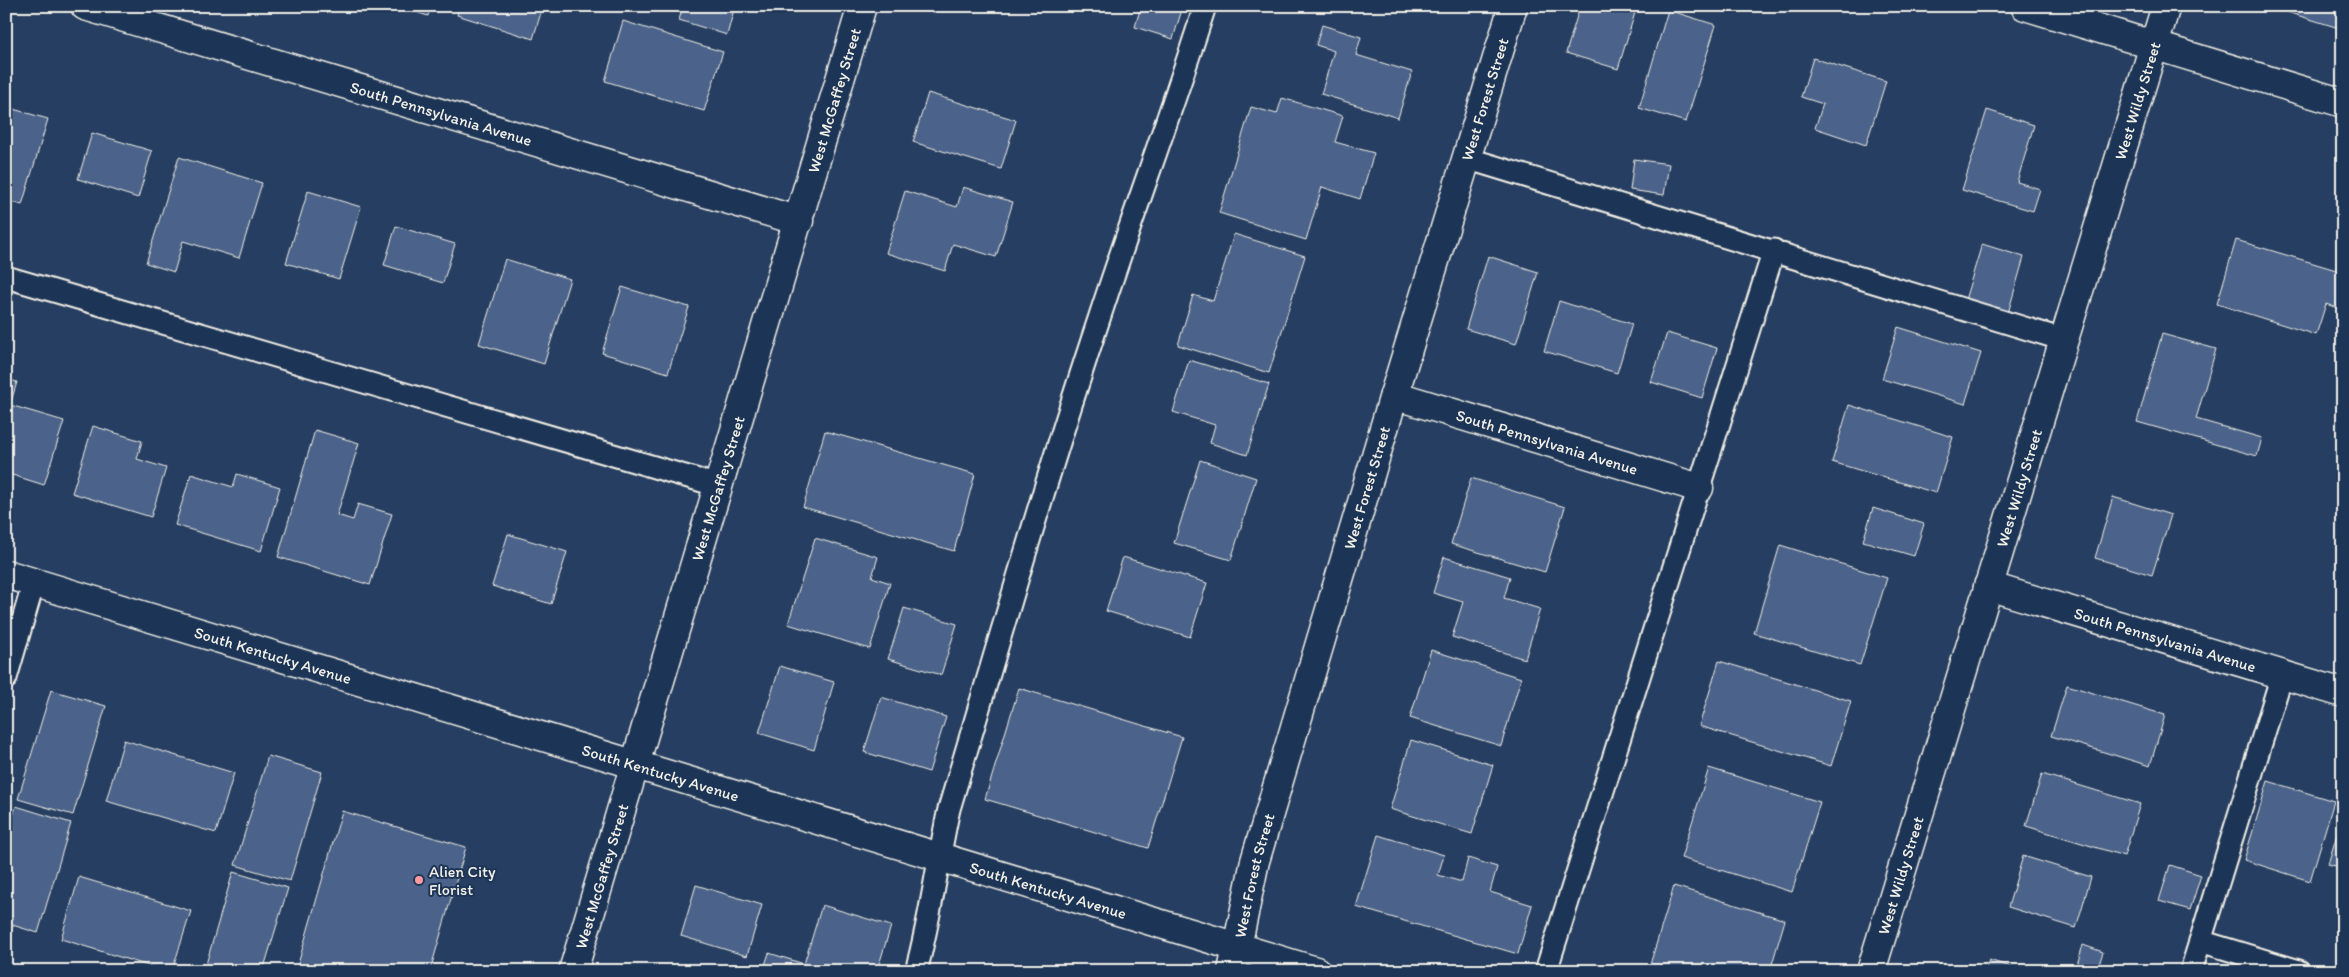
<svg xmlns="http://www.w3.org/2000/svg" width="2349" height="977" viewBox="0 0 2349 977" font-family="Itim,sans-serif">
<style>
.building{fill:#4c648a;stroke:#f4f1e8}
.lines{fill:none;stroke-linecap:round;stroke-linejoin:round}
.lane-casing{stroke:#f4f1e8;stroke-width:25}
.street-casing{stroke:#f4f1e8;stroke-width:31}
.secondary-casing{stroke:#f4f1e8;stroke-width:31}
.lane{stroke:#1d3557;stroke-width:21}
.street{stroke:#1d3557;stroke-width:28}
.secondary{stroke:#1d3557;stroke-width:28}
.poi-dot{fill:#ff9aa2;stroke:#1d3557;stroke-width:2}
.labels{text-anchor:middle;stroke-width:4;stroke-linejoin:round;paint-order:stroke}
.street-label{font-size:16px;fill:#f4f1e8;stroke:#1d3557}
.poi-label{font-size:16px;fill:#f4f1e8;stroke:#1d3557;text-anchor:start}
</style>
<rect width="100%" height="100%" fill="#263e61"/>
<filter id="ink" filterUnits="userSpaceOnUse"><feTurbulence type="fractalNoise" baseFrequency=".02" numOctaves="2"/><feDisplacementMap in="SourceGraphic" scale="10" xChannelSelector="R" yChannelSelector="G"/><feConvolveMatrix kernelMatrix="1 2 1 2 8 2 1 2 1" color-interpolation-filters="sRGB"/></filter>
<g filter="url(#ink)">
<g class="building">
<polygon points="397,6 431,6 428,16"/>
<polygon points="460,6 543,6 533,39 457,15"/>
<polygon points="683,6 735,6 727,35 679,20"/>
<polygon points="1141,6 1183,6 1173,39 1135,27"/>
<polygon points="1580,6 1637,6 1618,69 1566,53"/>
<polygon points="2267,6 2343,6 2343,18 2339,28"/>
<polygon points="1668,10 1716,25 1686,122 1639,108"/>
<polygon points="623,21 723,52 704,111 605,81"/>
<polygon points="1322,25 1361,37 1356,55 1412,72 1398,118 1321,94 1334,51 1316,45"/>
<polygon points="1813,58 1886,81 1866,145 1815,128 1823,104 1801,97"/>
<polygon points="928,93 1016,120 1001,169 913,142"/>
<polygon points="1282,98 1343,116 1335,142 1374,153 1360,199 1322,187 1306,240 1219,213 1251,107 1277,114"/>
<polygon points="6,107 48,119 22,205 6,200"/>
<polygon points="1987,110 2034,125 2017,182 2040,189 2033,211 1962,190"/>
<polygon points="92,133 152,151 138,198 78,179"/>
<polygon points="179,157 262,183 239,258 183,241 174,272 146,263"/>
<polygon points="1634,159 1669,164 1664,195 1630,190"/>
<polygon points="963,187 1013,202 996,257 953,244 945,271 886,253 905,191 957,207"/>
<polygon points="308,191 361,207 339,279 286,263"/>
<polygon points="396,226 455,244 443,283 384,265"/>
<polygon points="1234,234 1305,256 1269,373 1178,345 1193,295 1213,301"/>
<polygon points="2236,240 2343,272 2343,310 2326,304 2316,335 2217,304"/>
<polygon points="1982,244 2024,257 2008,313 1965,300"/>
<polygon points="1488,256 1538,272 1516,344 1466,329"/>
<polygon points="505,259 570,279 544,364 479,344"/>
<polygon points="622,287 689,307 668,373 602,353"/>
<polygon points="1559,301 1632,324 1617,373 1544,351"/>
<polygon points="1898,327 1981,353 1965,404 1882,379"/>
<polygon points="1667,333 1717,348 1702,398 1651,382"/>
<polygon points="2162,334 2216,349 2196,419 2262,438 2257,456 2137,422"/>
<polygon points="1189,360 1269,384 1247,455 1210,443 1215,425 1173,412"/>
<polygon points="6,379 17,382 10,405 64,421 44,485 6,473"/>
<polygon points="1849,405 1953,437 1936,493 1832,462"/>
<polygon points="93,426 142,441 137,459 166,468 151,517 72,493"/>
<polygon points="315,430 359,443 337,515 353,520 358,504 392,514 370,585 278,557"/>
<polygon points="825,431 975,474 954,551 803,507"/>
<polygon points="1200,460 1256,478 1231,560 1174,543"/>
<polygon points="191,474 233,487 237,474 280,487 261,551 175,525"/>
<polygon points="1471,478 1565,507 1545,572 1451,544"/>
<polygon points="2113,497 2171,515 2152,575 2095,558"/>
<polygon points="1873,508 1924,524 1914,556 1863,541"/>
<polygon points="508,534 567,552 551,604 492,586"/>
<polygon points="815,538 878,557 872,577 890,583 870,649 788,624"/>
<polygon points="1780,545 1887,578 1860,665 1754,633"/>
<polygon points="1123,557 1207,583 1190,637 1106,611"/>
<polygon points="1444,557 1510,577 1504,598 1540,609 1525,659 1452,637 1463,602 1433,593"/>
<polygon points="904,608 957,624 941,675 888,659"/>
<polygon points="1431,650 1521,678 1501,746 1410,718"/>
<polygon points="1719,661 1851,701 1831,766 1699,726"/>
<polygon points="780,666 834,682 814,750 759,733"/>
<polygon points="2067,685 2165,715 2150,766 2051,736"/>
<polygon points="1019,688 1182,737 1148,848 985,799"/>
<polygon points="51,690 106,706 73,815 18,799"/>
<polygon points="881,697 946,717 929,772 864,752"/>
<polygon points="124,740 234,773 216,833 106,801"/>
<polygon points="1411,740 1493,765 1472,834 1390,809"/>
<polygon points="268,756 322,772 290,881 235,865"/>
<polygon points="1709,768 1820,802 1792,892 1681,858"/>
<polygon points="2042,774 2140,804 2124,856 2026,826"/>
<polygon points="2268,781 2334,801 2310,881 2244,860"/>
<polygon points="16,806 71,823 38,933 6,923 6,839"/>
<polygon points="342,811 466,847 430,971 296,971"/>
<polygon points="2343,815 2343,868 2328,864"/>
<polygon points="1378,835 1444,855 1438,875 1462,882 1468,858 1497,867 1490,892 1532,905 1518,954 1356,907"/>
<polygon points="2023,856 2091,877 2076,928 2008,907"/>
<polygon points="2170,865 2201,875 2190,910 2159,901"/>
<polygon points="233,872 288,888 263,971 204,971"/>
<polygon points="79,877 191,911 172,971 165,971 61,939"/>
<polygon points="696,885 762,905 747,956 681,936"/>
<polygon points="1674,886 1785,920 1770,971 1648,971"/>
<polygon points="822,905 891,926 877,971 763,971 769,953 804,964"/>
<polygon points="2083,945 2103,952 2097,971 2075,971"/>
<polygon points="1989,960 2024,971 1985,971"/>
</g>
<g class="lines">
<g class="lane-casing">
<g id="lane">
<polyline points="1466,158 2064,340"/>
<polyline points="6,277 719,486"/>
<polyline points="6,678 34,582"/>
<polyline points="2200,941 2299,971"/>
<path d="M 916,971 C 931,917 937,863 949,809 C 998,645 1045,481 1099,319 C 1133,214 1172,111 1205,6"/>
<polyline points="1546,971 1774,250"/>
<polyline points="2191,971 2282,675"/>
</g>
</g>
<g class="street-casing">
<g id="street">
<path id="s1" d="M 85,6 L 799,221"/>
<polyline points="2025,6 2343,103"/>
<path id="s2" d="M 1394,395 L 1699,488"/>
<path id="s3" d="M 6,574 L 1316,971"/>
<path id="s4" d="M 1988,586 L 2343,693"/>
<path id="s5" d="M 1232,971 L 1255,861 L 1394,395 L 1513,6"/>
<path id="s6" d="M 1871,971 L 2166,6"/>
</g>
</g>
<g class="secondary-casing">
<g id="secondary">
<path id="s7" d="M 573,971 L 862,6"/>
</g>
</g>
<use href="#lane" class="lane"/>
<use href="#street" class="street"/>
<use href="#secondary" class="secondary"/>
</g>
</g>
<circle class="poi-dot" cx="419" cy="880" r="5"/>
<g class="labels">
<g class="street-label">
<text dy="6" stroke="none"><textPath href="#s5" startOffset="908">West Forest Street</textPath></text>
<text dy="6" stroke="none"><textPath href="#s7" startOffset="909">West McGaffey Street</textPath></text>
<text dy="6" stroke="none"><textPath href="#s6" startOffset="910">West Wildy Street</textPath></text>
<text dy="6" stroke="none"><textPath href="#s1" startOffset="372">South Pennsylvania Avenue</textPath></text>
<text dy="6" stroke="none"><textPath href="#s2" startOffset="160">South Pennsylvania Avenue</textPath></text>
<text dy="6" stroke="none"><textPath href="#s5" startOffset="502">West Forest Street</textPath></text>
<text dy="6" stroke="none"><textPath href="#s6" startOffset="505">West Wildy Street</textPath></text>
<text dy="6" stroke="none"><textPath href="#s7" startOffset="504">West McGaffey Street</textPath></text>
<text dy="6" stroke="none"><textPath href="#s4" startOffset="185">South Pennsylvania Avenue</textPath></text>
<text dy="6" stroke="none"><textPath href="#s3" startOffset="279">South Kentucky Avenue</textPath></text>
<text dy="6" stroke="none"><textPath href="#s3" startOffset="684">South Kentucky Avenue</textPath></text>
<text dy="6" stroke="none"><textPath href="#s7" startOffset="99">West McGaffey Street</textPath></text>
<text dy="6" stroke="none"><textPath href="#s5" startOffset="98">West Forest Street</textPath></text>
<text dy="6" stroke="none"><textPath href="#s6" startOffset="100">West Wildy Street</textPath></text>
<text dy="6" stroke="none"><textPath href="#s3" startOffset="1089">South Kentucky Avenue</textPath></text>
</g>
<g class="poi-label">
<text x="429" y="877">Alien City<tspan x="429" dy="18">Florist</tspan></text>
</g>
</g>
<rect width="2349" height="977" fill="none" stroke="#1d3557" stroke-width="25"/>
<rect x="12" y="12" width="2324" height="952" fill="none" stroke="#f4f1e8" stroke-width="2" filter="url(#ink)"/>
</svg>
